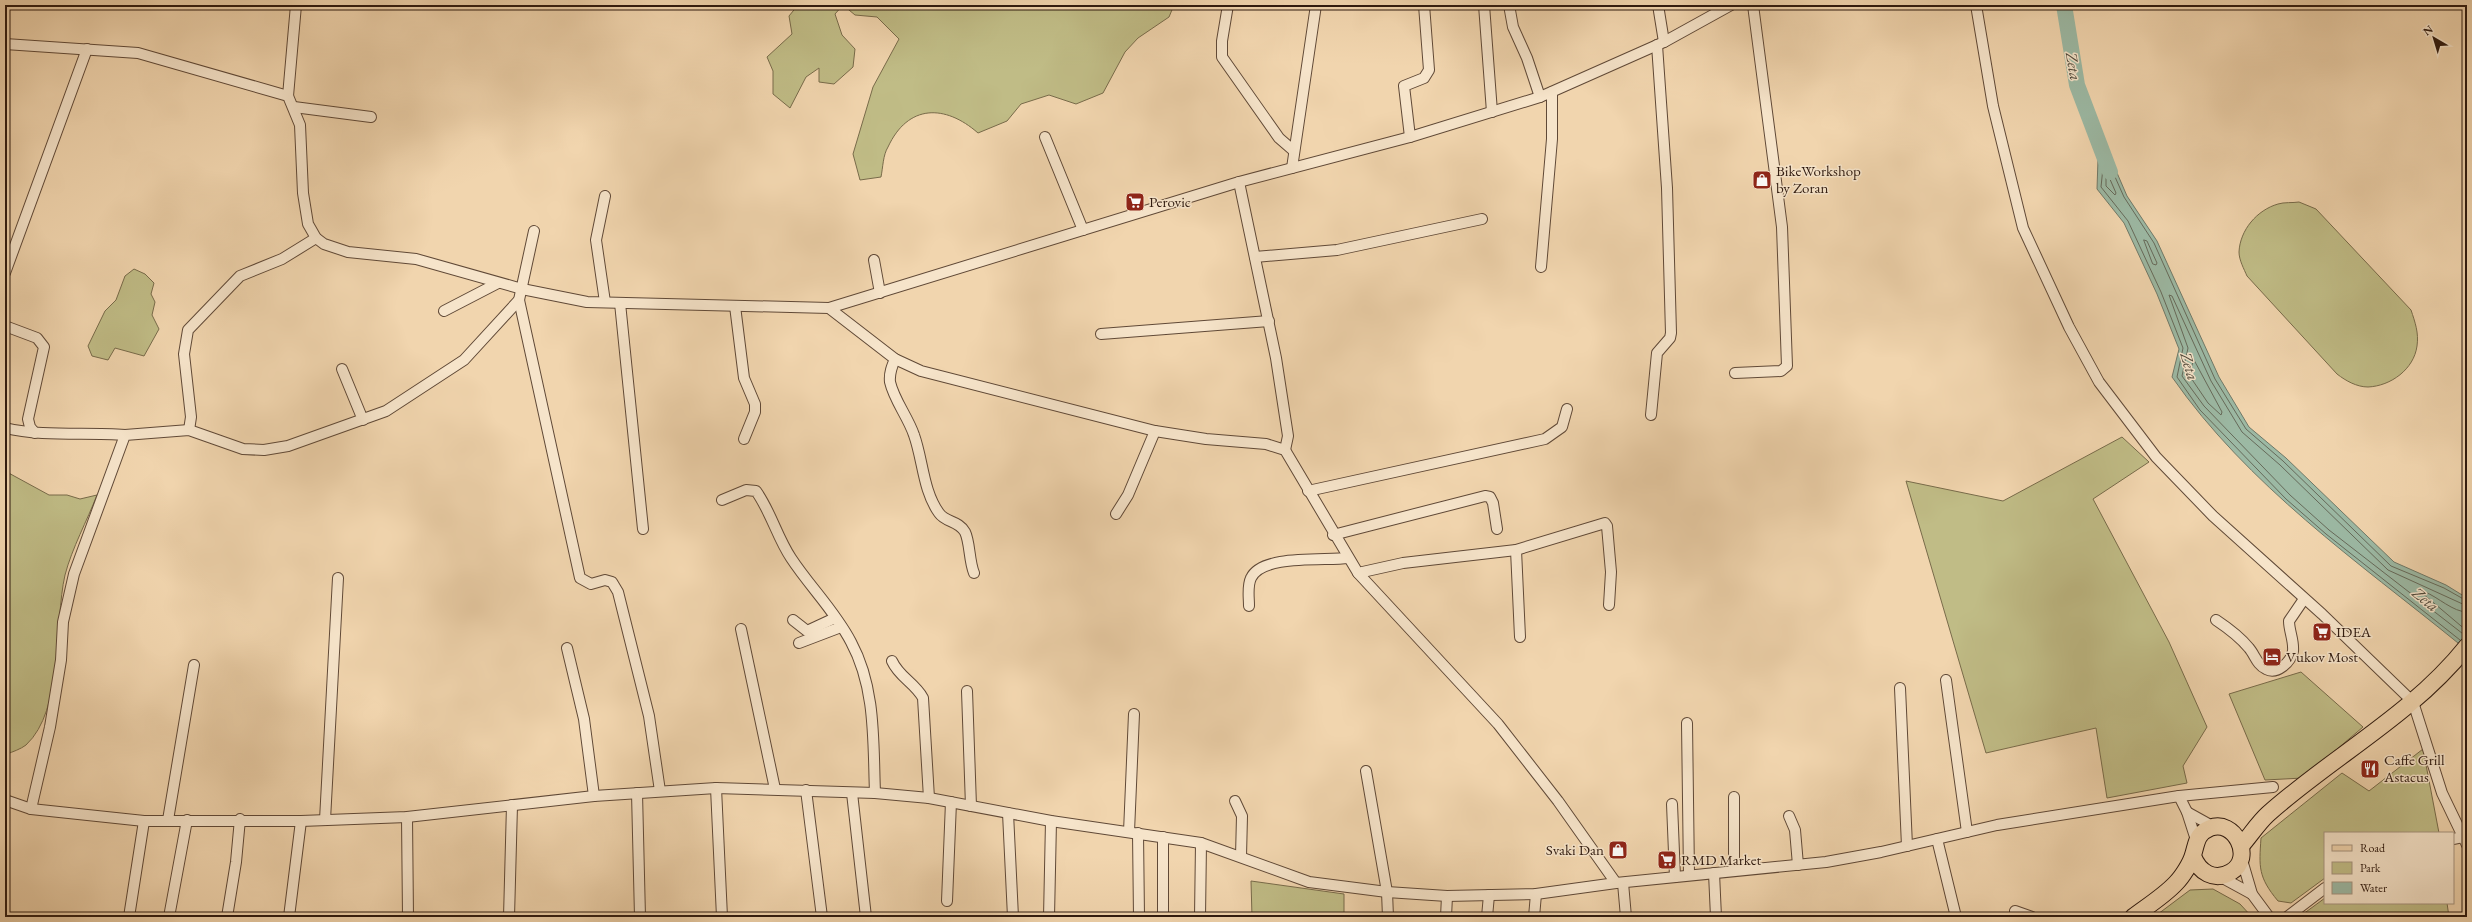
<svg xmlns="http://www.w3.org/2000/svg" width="2472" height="922" viewBox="0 0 2472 922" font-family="'EB Garamond',serif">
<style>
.green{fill:#c0bc86;stroke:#786b4a}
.water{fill:#9cb9a4;stroke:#707968}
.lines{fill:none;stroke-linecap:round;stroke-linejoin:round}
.shore{stroke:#666a5a;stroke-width:1}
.river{stroke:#9cb9a4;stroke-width:16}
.street-casing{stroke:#604937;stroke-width:12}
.primary-casing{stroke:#2f1a0f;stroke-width:18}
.street{stroke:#f6e4ca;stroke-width:10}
.primary{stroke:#f1d5ae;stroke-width:16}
.labels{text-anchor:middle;stroke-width:3;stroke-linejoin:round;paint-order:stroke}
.poi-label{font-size:15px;fill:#2f1a0f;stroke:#f6e4ca;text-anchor:start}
.water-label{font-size:16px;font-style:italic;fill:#504a3c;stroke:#f6e4ca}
</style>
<rect width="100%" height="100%" fill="#f1d5ae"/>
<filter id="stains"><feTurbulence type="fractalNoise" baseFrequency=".005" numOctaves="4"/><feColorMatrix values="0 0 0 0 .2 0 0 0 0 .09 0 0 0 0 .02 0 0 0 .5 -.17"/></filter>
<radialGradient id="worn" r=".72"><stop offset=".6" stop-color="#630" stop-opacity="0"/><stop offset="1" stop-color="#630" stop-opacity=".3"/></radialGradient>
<g class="green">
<polygon points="798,5 843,5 835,14 842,35 855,49 853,67 834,84 819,82 819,68 806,77 790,108 773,94 773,71 767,57 792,34 789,16"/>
<path d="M 843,5 L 1174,5 L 1169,17 L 1138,38 L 1125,52 L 1103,93 L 1076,104 L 1049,95 L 1021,104 L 1007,121 L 978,133 C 945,104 908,104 888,147 C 883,155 883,167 881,177 L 860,180 L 853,154 L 873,87 L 899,39 L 877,17 L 855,15 Z"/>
<path d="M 2299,202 L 2316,209 L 2411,310 C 2415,322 2419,333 2417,346 C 2414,369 2391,386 2368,387 C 2357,387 2346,381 2337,374 L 2247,276 C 2244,269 2239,260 2239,252 C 2240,230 2257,210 2278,204 C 2284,202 2293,203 2299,202 Z"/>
<polygon points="134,269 145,274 154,283 151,294 155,302 152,315 159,329 144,356 115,348 108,360 92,356 88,346 105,311 116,300 125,276"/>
<polygon points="2122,437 2149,462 2093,499 2169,642 2207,727 2183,766 2187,783 2107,798 2096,728 1986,753 1906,481 2003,501"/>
<path d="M 5,471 L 49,495 L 67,495 L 80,499 L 97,495 C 87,521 72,548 65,575 C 54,623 64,710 26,745 C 21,749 12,752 7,754 Z"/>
<polygon points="2301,672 2363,727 2303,778 2265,780 2229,694"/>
<path d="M 2423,749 L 2439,833 L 2325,833 L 2325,878 L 2291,903 L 2278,901 C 2258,877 2259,867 2261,838 L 2342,773 L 2369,791 Z"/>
<polygon points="1251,881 1344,894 1344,917 1252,917"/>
<polygon points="2213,889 2240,904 2252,917 2154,917 2190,890"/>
<polygon points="2325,898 2325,903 2447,903 2449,917 2299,917"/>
</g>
<path class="water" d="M 2108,152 L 2127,196 L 2157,241 L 2219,377 L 2249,427 L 2286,458 L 2394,562 L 2446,585 L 2467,598 L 2467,647 L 2458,643 C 2357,561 2248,486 2172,377 L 2179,349 L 2157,294 L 2124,223 L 2097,189 L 2098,159 L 2102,153 Z"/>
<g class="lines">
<g class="shore">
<polygon points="2109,177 2116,193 2115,195 2106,186 2106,178"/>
<polygon points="2144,240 2147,241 2157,263 2156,265 2153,264"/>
<polygon points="2194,360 2222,412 2221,415 2208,403 2189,375"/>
<path d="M 2467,612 C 2453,612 2438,597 2425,592 L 2422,593 L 2467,631"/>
<polyline points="2467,637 2329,530 2290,495 2204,406 2182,376 2188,348 2169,295 2172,296 2211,381 2242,432 2280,465 2388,570 2467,606"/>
<polyline points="2460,640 2326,534 2286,499 2200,410 2177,377 2183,348 2161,292 2128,221 2101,187 2104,158 2107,159 2124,197 2154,243 2215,379 2246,429 2283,461 2391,566 2444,588 2467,601"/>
</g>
<polyline class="river" points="2064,5 2077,85 2110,172"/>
<g class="street-casing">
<g id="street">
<polyline points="1228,5 1222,41 1222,57 1279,138 1294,151"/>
<polyline points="1484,5 1492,112"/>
<polyline points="1509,5 1513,27 1527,58 1540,97"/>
<polyline points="1658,5 1664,42"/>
<polyline points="1976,5 1993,106 2023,228 2069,327 2099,382 2156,457 2213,516 2322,614 2413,702 2442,793 2467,845"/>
<polyline points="5,44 138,53 288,96 300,125 303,193 308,224 316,238 324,244 348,252 416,259 522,289 587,302 829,308 895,359 921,371 1155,431 1206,439 1266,444 1285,450 1358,573 1498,724 1558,801 1616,883"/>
<polyline points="288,96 296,5"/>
<polyline points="294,107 371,117"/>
<polyline points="1045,137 1083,230"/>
<polyline points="1410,137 1404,86 1424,78 1429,70 1424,5"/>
<polyline points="1292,168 1316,5"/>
<polyline points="1239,182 1276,358 1288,436 1285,450"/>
<polyline points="1255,257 1337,250 1482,219"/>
<polyline points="874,260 880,293"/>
<polyline points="1541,267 1552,139 1552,92"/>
<polyline points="5,273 87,49"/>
<polyline points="519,300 580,578 591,584 605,580 612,582 618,592 649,716 660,791"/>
<polyline points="605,302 596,240 605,196"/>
<polyline points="620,303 643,529"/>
<polyline points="735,306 744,378 755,404 755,412 744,439"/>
<polyline points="829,308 1239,182 1410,137 1540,97 1664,42 1731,5"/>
<polyline points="444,311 498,283"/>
<polyline points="5,326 37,338 44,347 28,419 30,427 35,433"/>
<polyline points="1101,334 1269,321"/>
<path d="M 895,359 C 892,366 889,373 890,382 C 894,400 908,417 914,435 C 923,460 923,491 939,513 C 946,523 958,520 965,532 C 970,542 969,561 974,573"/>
<polyline points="342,369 363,420"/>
<polyline points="1735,373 1781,371 1787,366 1782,227 1753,5"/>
<polyline points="1651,415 1657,353 1670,338 1671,333 1667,188 1657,45"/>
<path d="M 5,428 C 43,437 86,432 125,435"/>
<polyline points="189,430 191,417 184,354 188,330 240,276 282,259 316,238"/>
<polyline points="1308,491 1545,439 1562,427 1567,409"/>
<path d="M 722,500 L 746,490 L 756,491 C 771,512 777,537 791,558 C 810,587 835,611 851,642 C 876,688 873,742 875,793"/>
<polyline points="1116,514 1128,495 1155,431"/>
<polyline points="1333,535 1485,496 1490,497 1493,503 1497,529"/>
<polyline points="1516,550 1520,637"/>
<polyline points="1358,573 1403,563 1516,550 1605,523 1607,526 1611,572 1609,605"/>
<path d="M 1249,606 C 1249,597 1247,586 1251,578 C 1262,554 1325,561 1348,558"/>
<polyline points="793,620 807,631 835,618"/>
<path d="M 2216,620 C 2228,628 2240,637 2249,648 C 2255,655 2257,665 2266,669 C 2277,675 2291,662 2293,651 C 2294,640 2289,631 2289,621 L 2304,599"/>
<polyline points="741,629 775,789"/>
<polyline points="799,643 841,627"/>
<polyline points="567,648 584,719 594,796"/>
<path d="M 892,661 C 899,677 915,683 923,698 L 929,798"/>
<polyline points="1946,680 1967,832"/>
<polyline points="1900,688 1907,846"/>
<polyline points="967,691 971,806"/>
<polyline points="1687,723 1689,875"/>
<polyline points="1366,771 1387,892 1388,917"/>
<polyline points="716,788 722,917"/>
<polyline points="806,790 822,917"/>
<polyline points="637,793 640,917"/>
<polyline points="852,793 866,917"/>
<polyline points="2179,796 2273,787"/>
<polyline points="5,800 31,809 144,821 301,821 407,817 594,796 716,788 875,793 929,798 1051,821 1201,843 1309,882 1387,892 1447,896 1536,894 1616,883 1826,862 1881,852 1997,825 2179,796 2187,812 2196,840"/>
<polyline points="1235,801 1242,816 1241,856"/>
<polyline points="1672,804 1675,877"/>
<polyline points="31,809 50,727 61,660 63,622 74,574 125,435 189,430 243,449 264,450 288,446 386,411 464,360 519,300 534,231"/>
<polyline points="2187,812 2214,827"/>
<polyline points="1008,813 1013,917"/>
<polyline points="1789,816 1795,830 1798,865"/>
<polyline points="407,817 408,917"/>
<polyline points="168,820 194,665"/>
<polyline points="325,820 338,578"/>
<polyline points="1129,832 1134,714"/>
<polyline points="1138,833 1139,917"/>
<polyline points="1163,837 1163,917"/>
<polyline points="1937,839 1956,917"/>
<polyline points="2453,839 2463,837"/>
<polyline points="2242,860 2252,894 2269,917"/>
<polyline points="1734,870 1734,797"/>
<polyline points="1714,873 1716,917"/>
<polyline points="2219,876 2252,894"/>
<polyline points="1623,883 1626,917"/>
<polyline points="947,901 951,802"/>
<polyline points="2015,911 2032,917"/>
<polyline points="129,917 144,821"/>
<polyline points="169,917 187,820"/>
<polyline points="227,917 236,862 240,819"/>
<polyline points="289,917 301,821"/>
<polyline points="509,917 512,805"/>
<polyline points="1049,917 1051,821"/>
<polyline points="1200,917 1201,843"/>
<polyline points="1446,917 1447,896"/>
<polyline points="1487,917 1489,895"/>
<polyline points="1534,917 1536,894"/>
<polyline points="2287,917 2325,888"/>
</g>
</g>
<g class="primary-casing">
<g id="primary">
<path d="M 2241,846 C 2250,836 2258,823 2268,814 C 2333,756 2412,715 2467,646"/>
<path d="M 2133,917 C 2146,907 2164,896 2176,883 C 2182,877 2191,863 2193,855 C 2197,843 2196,834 2210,828 C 2234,818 2255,858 2231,872 C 2214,882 2199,872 2193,856"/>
</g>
</g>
<use href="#street" class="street"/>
<use href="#primary" class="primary"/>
</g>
<defs>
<g id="shop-square" transform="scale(1)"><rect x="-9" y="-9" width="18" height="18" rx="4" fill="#8f2418" stroke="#f6e4ca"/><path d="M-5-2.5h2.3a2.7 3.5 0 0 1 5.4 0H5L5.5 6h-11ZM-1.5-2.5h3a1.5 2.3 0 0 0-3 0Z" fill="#fff"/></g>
<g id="supermarket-square" transform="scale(1)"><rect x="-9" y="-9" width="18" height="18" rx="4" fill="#8f2418" stroke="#f6e4ca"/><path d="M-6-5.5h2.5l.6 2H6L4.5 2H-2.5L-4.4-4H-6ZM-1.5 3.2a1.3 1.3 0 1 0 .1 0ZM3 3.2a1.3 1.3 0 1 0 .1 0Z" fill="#fff"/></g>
<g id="hotel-square" transform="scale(1)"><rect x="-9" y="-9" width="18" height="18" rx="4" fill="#8f2418" stroke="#f6e4ca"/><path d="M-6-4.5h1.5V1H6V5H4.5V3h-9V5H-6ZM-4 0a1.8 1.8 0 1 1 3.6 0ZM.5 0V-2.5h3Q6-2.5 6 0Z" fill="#fff"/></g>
<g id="restaurant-square" transform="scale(1)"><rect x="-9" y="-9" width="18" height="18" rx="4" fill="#8f2418" stroke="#f6e4ca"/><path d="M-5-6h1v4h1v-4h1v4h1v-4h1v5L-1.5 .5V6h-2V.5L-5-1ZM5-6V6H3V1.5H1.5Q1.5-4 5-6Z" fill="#fff"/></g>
</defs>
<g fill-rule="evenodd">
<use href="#shop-square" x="1762" y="180"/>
<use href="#supermarket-square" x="1135" y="202"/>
<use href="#supermarket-square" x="2322" y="632"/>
<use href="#hotel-square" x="2272" y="657"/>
<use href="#restaurant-square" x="2370" y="769"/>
<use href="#shop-square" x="1618" y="850"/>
<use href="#supermarket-square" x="1667" y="860"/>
</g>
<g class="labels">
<g class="poi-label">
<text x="1776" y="176">BikeWorkshop<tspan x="1776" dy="17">by Zoran</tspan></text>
<text x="1149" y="207">Perovic</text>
<text x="2336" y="637">IDEA</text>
<text x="2286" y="662">Vukov Most</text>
<text x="2384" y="765">Caffe Grill<tspan x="2384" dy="17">Astacus</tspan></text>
<text x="1604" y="855" text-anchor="end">Svaki Dan</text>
<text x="1681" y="865">RMD Market</text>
</g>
<g class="water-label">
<text transform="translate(2074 66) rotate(80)" y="6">Zeta</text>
<text transform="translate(2190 366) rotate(73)" y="6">Zeta</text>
<text transform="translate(2426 599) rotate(39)" y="6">Zeta</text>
</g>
</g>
<rect width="2472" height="922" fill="none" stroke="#f1d5ae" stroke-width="20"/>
<rect x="6" y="6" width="2460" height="910" fill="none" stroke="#2f1a0f" stroke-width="2"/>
<rect x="10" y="10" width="2452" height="902" fill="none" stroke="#2f1a0f"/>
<rect x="2324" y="832" width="130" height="72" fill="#f6e4ca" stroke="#a6937f"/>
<rect x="2332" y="845" width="20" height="6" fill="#f1d5ae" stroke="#a6937f"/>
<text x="2360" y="852" font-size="12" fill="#2f1a0f">Road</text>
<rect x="2332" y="862" width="20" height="12" fill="#c0bc86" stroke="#a6937f"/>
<text x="2360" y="872" font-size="12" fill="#2f1a0f">Park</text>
<rect x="2332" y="882" width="20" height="12" fill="#9cb9a4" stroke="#a6937f"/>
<text x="2360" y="892" font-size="12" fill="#2f1a0f">Water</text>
<g transform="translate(2434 38) rotate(322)" stroke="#f6e4ca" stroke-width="3" paint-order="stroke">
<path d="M0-3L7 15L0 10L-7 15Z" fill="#2f1a0f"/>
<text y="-6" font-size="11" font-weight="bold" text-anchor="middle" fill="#2f1a0f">N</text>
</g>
<rect width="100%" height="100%" filter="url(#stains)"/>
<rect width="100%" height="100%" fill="url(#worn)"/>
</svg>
